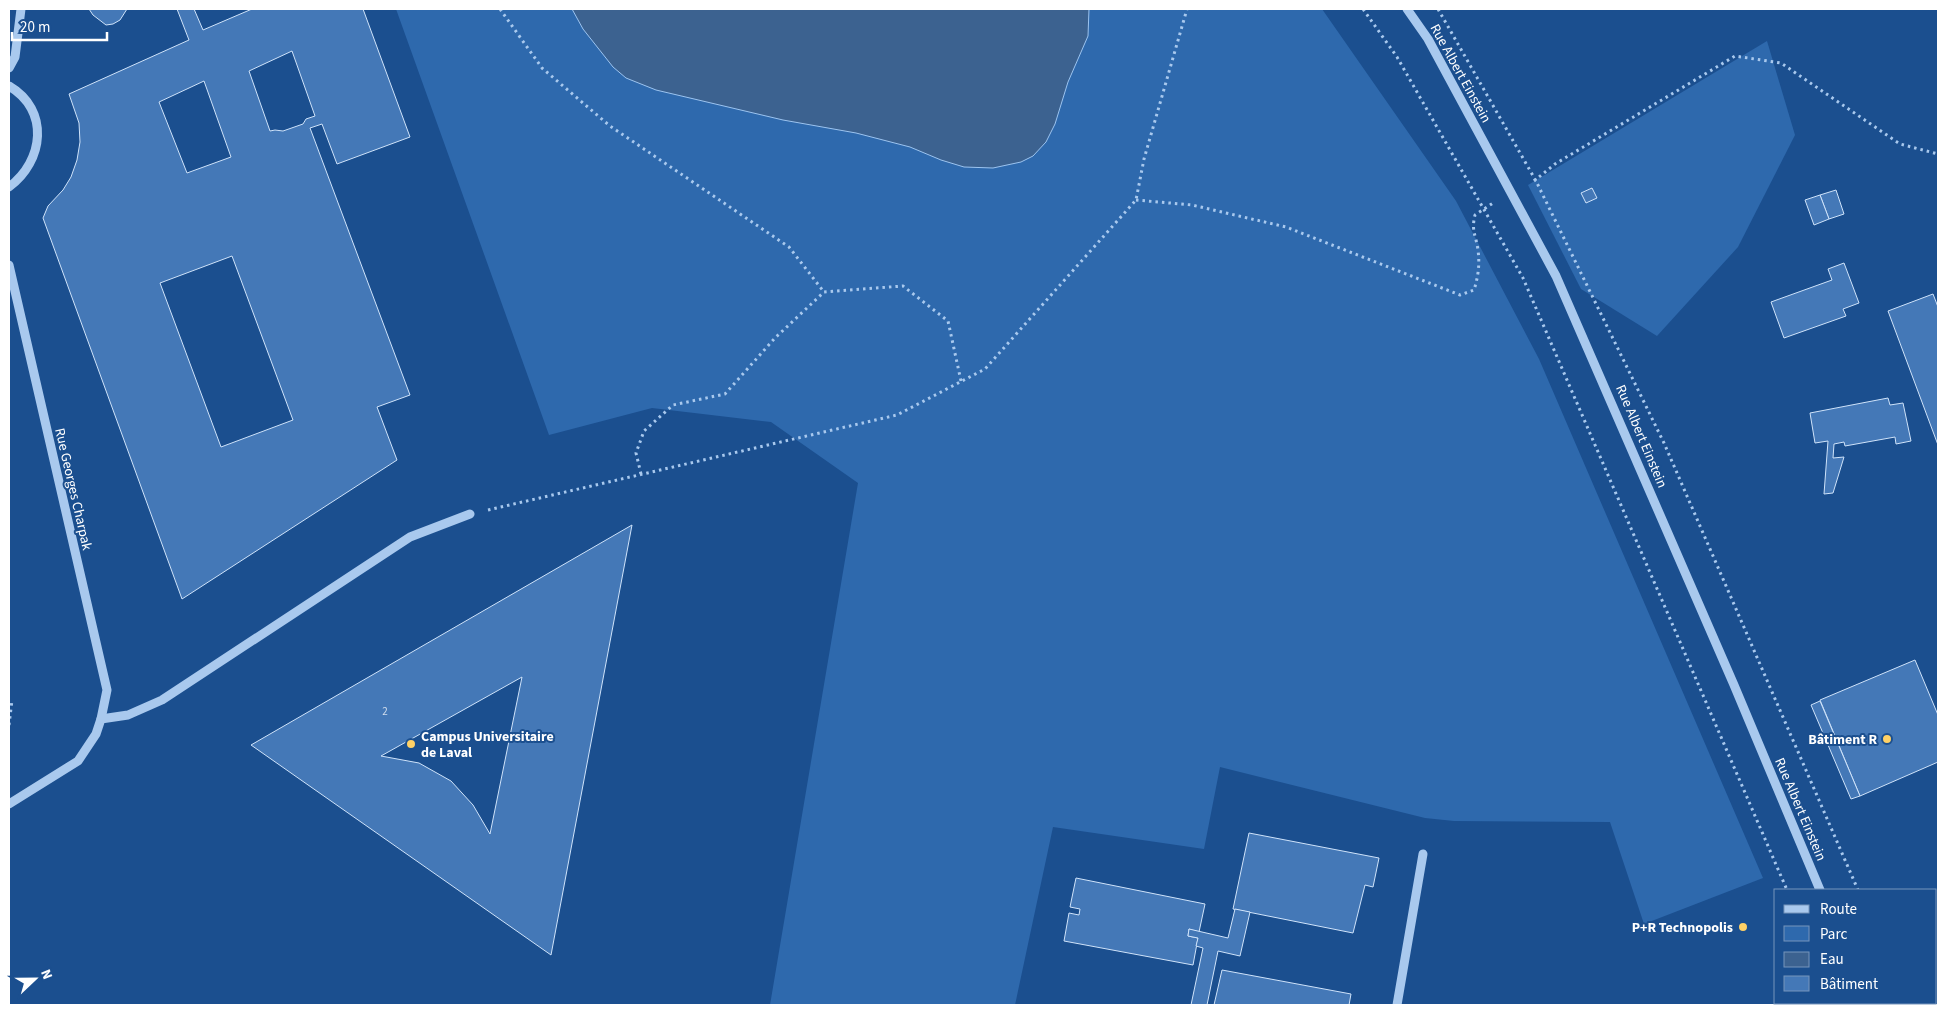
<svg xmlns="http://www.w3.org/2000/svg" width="1947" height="1014" viewBox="0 0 1947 1014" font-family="'Source Sans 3',sans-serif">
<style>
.green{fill:#2e69ad}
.water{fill:#3c6290;stroke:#9cc4f0}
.building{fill:#4478b7;stroke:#cfe3fa;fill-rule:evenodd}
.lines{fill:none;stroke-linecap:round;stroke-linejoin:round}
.path{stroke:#a9c9ee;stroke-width:3;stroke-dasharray:2.5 4;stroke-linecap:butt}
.minor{stroke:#a9c9ee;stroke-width:9}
.poi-dot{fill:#ffd166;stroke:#1b4f8f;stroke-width:2}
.labels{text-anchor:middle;stroke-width:4;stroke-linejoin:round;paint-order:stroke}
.number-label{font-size:11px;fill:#d0dded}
.street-label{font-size:14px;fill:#fff;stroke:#1b4f8f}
.poi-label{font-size:14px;font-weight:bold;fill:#fff;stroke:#1b4f8f;text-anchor:end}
</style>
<rect width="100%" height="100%" fill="#1b4f8f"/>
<g class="green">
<polygon points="396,9 1322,9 1456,201 1539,359 1763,878 1644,924 1610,822 1454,821 1425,818 1220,767 1204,849 1053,827 1015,1005 770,1005 858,483 771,422 652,408 549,435"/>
<polygon points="1767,41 1795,135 1738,247 1657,336 1581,289 1528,185"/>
</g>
<polygon class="water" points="572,9 1089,9 1088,36 1068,82 1055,124 1046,142 1033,156 1021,162 993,168 964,167 941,160 910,147 856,133 783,120 656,90 626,78 613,67 583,29"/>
<g class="building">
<polygon points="89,9 127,9 120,20 113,24 106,25 93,15"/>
<path d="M 177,9 L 194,9 L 203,30 L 252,9 L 363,9 L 410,137 L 337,164 L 322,124 L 310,128 L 410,395 L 377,407 L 397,460 L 182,599 L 43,218 L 48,206 L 63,190 L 71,177 L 77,160 L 80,142 L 79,123 L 69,94 L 189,40 ZM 292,51 L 315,116 L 306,119 L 303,124 L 283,131 L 275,130 L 270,131 L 249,71 ZM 204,81 L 231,157 L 187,173 L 159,102 ZM 232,256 L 293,420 L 221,447 L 160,283 Z"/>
<polygon points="1592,188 1597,198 1586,203 1581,193"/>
<polygon points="1836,190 1844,214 1829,219 1820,195"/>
<polygon points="1820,195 1829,219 1814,225 1805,200"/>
<polygon points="1844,263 1859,303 1843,309 1846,316 1784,338 1771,302 1832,280 1828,269"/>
<polygon points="1933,294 1938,307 1938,445 1888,311"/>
<polygon points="1888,398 1890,405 1903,403 1911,441 1896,444 1895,437 1845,446 1844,442 1834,444 1833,458 1844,457 1833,493 1824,494 1828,441 1815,443 1810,413"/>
<path d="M 632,525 L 551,955 L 251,745 ZM 522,677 L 490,834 L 473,805 L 451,781 L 419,763 L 381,756 Z"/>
<polygon points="1915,660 1938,715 1938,762 1860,796 1820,700"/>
<polygon points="1820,701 1860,796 1851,799 1811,705"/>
<polygon points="1249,833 1379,858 1373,887 1365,885 1353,933 1233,909"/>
<polygon points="1076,878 1205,904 1199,932 1189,929 1188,936 1198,938 1193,965 1064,941 1069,913 1079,915 1080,909 1070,907"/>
<polygon points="1235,909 1250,912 1240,956 1218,951 1207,1005 1191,1005 1203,948 1196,946 1198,938 1188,936 1189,929 1228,938"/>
<polygon points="1222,970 1351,994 1349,1005 1214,1005"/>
</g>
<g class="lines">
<g class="path">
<polyline points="500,9 542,68 610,126 789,247 824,292"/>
<polyline points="1363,9 1397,57 1523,278 1787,890"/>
<polyline points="1438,9 1536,181 1664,443 1858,890"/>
<polyline points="1534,181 1555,164 1735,56 1781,63 1900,144 1938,154"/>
<path d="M 1136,200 L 1192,205 L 1286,227 L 1460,295 L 1474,290 C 1478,277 1480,265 1478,250 C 1476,235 1471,231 1475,215 L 1493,203"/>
<polyline points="641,474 636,453 644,431 673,405 725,394 775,338 824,292 903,286 948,321 961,381"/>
<polyline points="488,510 897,415 985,369 1136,200 1144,159 1187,9"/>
<polyline points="9,725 12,700"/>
<polyline points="1835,1003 1837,1005"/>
<polyline points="1907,1003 1908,1005"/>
</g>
<g class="minor">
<polyline points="1407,9 1428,39 1556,276 1734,685 1820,890"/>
<polyline points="9,68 15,57 21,9"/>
<path d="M 9,86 C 50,110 44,161 9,187"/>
<polyline points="9,265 107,690 101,719"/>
<polyline points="9,804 78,761 96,734 101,719 128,715 162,700 410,537 470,514"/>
<polyline points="1867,1003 1868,1005"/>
<polyline points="1397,1005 1423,854"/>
</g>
</g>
<g class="poi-dot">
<circle cx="1887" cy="739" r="5"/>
<circle cx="411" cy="744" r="5"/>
<circle cx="1743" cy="927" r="5"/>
</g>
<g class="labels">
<g class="number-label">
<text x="385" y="715">2</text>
</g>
<g class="street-label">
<text transform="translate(1461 73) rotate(61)" y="5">Rue Albert Einstein</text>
<text transform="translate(1642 436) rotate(67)" y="5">Rue Albert Einstein</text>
<text transform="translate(74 489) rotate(77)" y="5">Rue Georges Charpak</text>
<text transform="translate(1801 809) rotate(67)" y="5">Rue Albert Einstein</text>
</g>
<g class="poi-label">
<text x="421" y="741" text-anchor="start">Campus Universitaire<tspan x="421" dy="16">de Laval</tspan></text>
<text x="1877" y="744">Bâtiment R</text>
<text x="1733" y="932">P+R Technopolis</text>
</g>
</g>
<rect width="1947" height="1014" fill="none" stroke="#ffffff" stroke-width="20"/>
<rect x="1774" y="889" width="162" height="115" fill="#1b4f8f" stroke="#7695bc"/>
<rect x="1784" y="905" width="25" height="8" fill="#a9c9ee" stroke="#7695bc"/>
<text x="1820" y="914" font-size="15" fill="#ffffff">Route</text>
<rect x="1784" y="926" width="25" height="15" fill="#2e69ad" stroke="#7695bc"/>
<text x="1820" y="939" font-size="15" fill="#ffffff">Parc</text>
<rect x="1784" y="952" width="25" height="15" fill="#3c6290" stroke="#7695bc"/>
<text x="1820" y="964" font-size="15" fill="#ffffff">Eau</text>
<rect x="1784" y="976" width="25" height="15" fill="#4478b7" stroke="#7695bc"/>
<text x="1820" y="989" font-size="15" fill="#ffffff">Bâtiment</text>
<g transform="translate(35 979) rotate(68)" stroke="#1b4f8f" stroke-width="4" paint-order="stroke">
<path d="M0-4L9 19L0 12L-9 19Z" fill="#ffffff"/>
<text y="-8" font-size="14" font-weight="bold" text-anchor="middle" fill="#ffffff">N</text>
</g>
<path d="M12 32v8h95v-8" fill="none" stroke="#ffffff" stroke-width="2.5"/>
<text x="20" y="32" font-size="15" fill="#ffffff" stroke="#1b4f8f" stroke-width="4" paint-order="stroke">20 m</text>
</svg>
